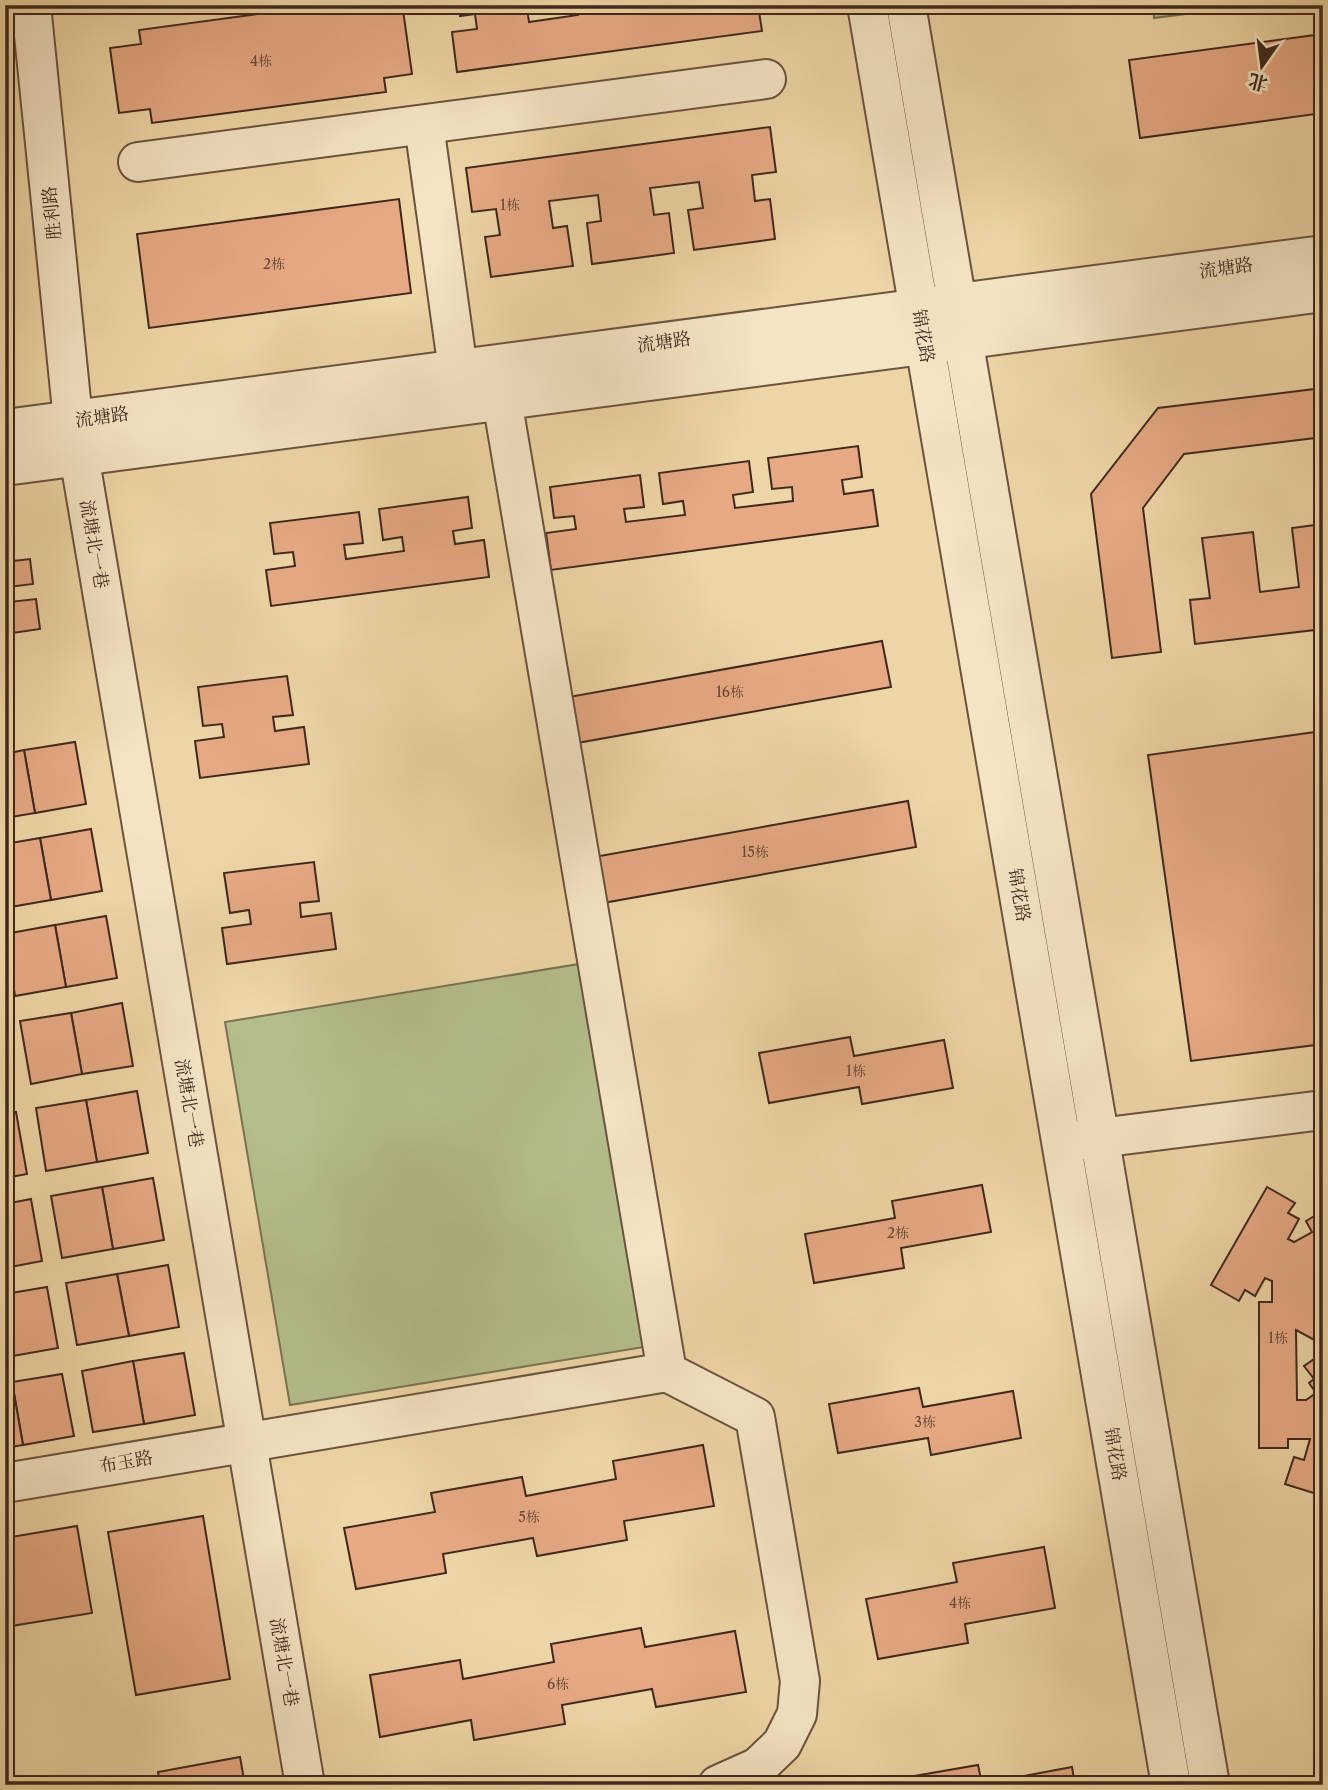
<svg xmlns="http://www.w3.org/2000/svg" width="1328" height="1790" viewBox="0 0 1328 1790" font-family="'Libre Caslon Text','Noto Serif SC',serif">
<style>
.park{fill:#b4be8a;stroke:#7a7354;stroke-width:2}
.building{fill:#e6a984;stroke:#3f281d;stroke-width:2}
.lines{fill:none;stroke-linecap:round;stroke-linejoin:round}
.minor-casing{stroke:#6b533f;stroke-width:42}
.minor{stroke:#f4e4c4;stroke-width:38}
.labels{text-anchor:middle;stroke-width:5;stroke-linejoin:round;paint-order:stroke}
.number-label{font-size:14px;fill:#694837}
.street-label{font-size:18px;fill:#3f281d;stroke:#f4e4c4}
</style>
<rect width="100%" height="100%" fill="#eed5a5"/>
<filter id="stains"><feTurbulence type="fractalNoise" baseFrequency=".00286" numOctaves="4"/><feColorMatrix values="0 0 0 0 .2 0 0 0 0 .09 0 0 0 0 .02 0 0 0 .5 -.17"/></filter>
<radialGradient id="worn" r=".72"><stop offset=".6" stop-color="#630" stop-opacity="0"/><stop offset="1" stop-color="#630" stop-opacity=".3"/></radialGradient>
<g class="park">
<polygon points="1153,5 1255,5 1154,18"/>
<polygon points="579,964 644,1347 290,1405 225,1022"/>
</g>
<g class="building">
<polygon points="324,5 374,5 376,13 403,10 412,74 384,78 386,92 152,123 150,109 119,113 110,48 141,44 139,30"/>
<polygon points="459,5 542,5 527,8 529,22 578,15 577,5 630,5 630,8 654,5 758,5 762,31 457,72 452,32 477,29 475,14 460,16"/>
<polygon points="1323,34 1323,113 1140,138 1129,60"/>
<polygon points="770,127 776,172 752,175 755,201 770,199 775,239 694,250 688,210 703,208 699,182 650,188 654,215 669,213 674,253 592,264 587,223 601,221 598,195 549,201 553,228 567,226 573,266 491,277 485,237 500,235 496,209 472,212 466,168"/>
<polygon points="399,199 411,293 149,328 137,234"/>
<polygon points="1323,388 1323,437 1184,454 1143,508 1161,652 1112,658 1091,494 1158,408"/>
<polygon points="858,446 862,477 842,480 844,494 873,490 878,526 551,570 546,533 576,529 574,516 554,518 550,487 640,475 644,507 624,509 626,522 685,515 683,501 663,504 659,473 749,461 753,492 733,495 735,508 793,501 792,487 772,489 768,458"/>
<polygon points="468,497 472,528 453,531 455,544 484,540 489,577 271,606 266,570 295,566 293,552 274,554 270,523 359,512 363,543 344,545 346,559 404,551 402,537 383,540 379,509"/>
<polygon points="1323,524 1323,629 1195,644 1190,600 1210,598 1202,538 1253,532 1260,592 1299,587 1292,528"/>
<polygon points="30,559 33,584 8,587 10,602 36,599 40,629 5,634 5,562"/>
<polygon points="882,641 891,687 577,743 569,697"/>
<polygon points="287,676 293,715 273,717 275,731 304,727 309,764 200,778 195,741 224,737 222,724 203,726 198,687"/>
<polygon points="1323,731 1323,1044 1191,1061 1148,755"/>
<polygon points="75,742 86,804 35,813 24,750"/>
<polygon points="24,750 35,813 5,818 5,754"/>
<polygon points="908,801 916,847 603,903 594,857"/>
<polygon points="91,829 102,891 51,900 40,838"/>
<polygon points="40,838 51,900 5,908 5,844"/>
<polygon points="314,862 319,901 300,903 301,917 331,913 336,949 227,964 222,928 251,924 249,910 230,913 224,873"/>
<polygon points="106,916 117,978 66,987 55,925"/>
<polygon points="55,925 66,987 15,996 5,934"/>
<polygon points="122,1003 133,1066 82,1074 71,1013"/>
<polygon points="71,1013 82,1074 31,1084 20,1021"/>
<polygon points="850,1037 854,1056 944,1040 953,1088 862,1104 859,1087 769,1103 759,1053"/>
<polygon points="137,1091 148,1153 97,1162 86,1100"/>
<polygon points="86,1100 97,1162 46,1171 36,1108"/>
<polygon points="16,1112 27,1174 5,1178 5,1114"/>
<polygon points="153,1178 164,1240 113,1249 102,1187"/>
<polygon points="982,1185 991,1232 901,1248 904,1268 814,1283 805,1234 895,1218 892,1201"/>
<polygon points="102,1187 113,1249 62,1258 51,1196"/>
<polygon points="1267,1187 1295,1203 1288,1213 1299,1219 1288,1239 1294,1242 1312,1232 1306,1221 1323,1211 1323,1333 1318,1342 1296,1330 1297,1400 1306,1400 1316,1393 1309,1383 1314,1379 1304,1366 1320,1355 1323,1360 1323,1496 1285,1484 1294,1457 1304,1460 1310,1439 1288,1439 1288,1448 1259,1448 1259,1302 1272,1302 1272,1281 1265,1278 1255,1296 1245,1290 1239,1301 1211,1285"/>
<polygon points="31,1199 42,1261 5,1268 5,1204"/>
<polygon points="168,1265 179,1327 129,1336 117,1274"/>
<polygon points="117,1274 129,1336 77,1345 66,1283"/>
<polygon points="47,1287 58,1348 7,1357 5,1294"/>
<polygon points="184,1353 195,1415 144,1424 133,1361"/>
<polygon points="133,1361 144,1424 93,1432 82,1371"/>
<polygon points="62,1374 74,1436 23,1445 12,1382"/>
<polygon points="12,1382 23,1445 5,1448 5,1383"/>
<polygon points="919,1388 923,1407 1013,1391 1021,1438 931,1455 928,1438 838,1453 829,1404"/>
<polygon points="703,1445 714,1506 624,1521 627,1540 537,1556 533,1538 443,1554 446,1573 356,1589 344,1528 435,1512 431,1493 522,1477 526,1496 616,1479 613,1461"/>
<polygon points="203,1516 230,1679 136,1695 108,1532"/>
<polygon points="77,1526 92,1613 5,1627 5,1538"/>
<polygon points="1044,1547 1055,1608 965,1624 968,1643 878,1659 866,1599 957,1582 953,1563"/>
<polygon points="641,1628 645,1647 735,1631 746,1692 656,1707 652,1689 562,1705 565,1724 474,1740 471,1720 380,1737 370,1675 460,1660 463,1679 554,1662 551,1644"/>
<polygon points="240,1757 245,1785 160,1785 158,1772"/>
<polygon points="978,1765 982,1784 1072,1767 1075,1785 868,1784"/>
</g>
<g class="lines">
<g class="minor-casing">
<g id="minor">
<polyline points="31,5 73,420 305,1785"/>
<polyline points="867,5 1171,1785"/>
<polyline points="906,5 1210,1785"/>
<polyline points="424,125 458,370"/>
<polyline points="138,162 766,79"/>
<polyline points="5,429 1323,255"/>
<polyline points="5,466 1323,292"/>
<polyline points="1075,1141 1323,1110"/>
<polyline points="667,1372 755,1417 800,1681 797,1714 782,1744 758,1767 718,1785"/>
<polyline points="5,1483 667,1372 502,400"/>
</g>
</g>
<use href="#minor" class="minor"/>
</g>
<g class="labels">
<g class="number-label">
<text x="261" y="66">4栋</text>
<text x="510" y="210">1栋</text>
<text x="274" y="269">2栋</text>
<text x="730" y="697">16栋</text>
<text x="755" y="857">15栋</text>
<text x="856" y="1076">1栋</text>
<text x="898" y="1238">2栋</text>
<text x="1278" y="1343">1栋</text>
<text x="925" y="1427">3栋</text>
<text x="529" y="1522">5栋</text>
<text x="960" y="1608">4栋</text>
<text x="558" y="1689">6栋</text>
</g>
<g class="street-label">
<text transform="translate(52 213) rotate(-96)" y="6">胜利路</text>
<text transform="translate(1226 268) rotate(-8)" y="6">流塘路</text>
<text transform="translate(923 336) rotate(80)" y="6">锦花路</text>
<text transform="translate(664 342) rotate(-8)" y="6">流塘路</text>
<text transform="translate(102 417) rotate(-8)" y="6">流塘路</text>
<text transform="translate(94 544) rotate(80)" y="6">流塘北一巷</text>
<text transform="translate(1019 895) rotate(80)" y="6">锦花路</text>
<text transform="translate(189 1103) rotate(80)" y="6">流塘北一巷</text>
<text transform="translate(1115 1454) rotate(80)" y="6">锦花路</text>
<text transform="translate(126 1462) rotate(-10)" y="6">布玉路</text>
<text transform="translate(284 1662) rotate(80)" y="6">流塘北一巷</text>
</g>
</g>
<rect width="1328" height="1790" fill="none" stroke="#eed5a5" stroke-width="28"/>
<rect x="7" y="7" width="1314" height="1776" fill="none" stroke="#3f281d" stroke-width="3.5"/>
<rect x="14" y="14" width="1300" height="1762" fill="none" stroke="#3f281d" stroke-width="2"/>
<g transform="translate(1262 66) rotate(194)" stroke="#f4e4c4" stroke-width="5" paint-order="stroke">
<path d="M0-5L12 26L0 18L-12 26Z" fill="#3f281d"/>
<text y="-10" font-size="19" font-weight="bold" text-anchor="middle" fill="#3f281d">北</text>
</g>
<rect width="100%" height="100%" filter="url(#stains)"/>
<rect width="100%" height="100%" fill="url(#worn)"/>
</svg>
